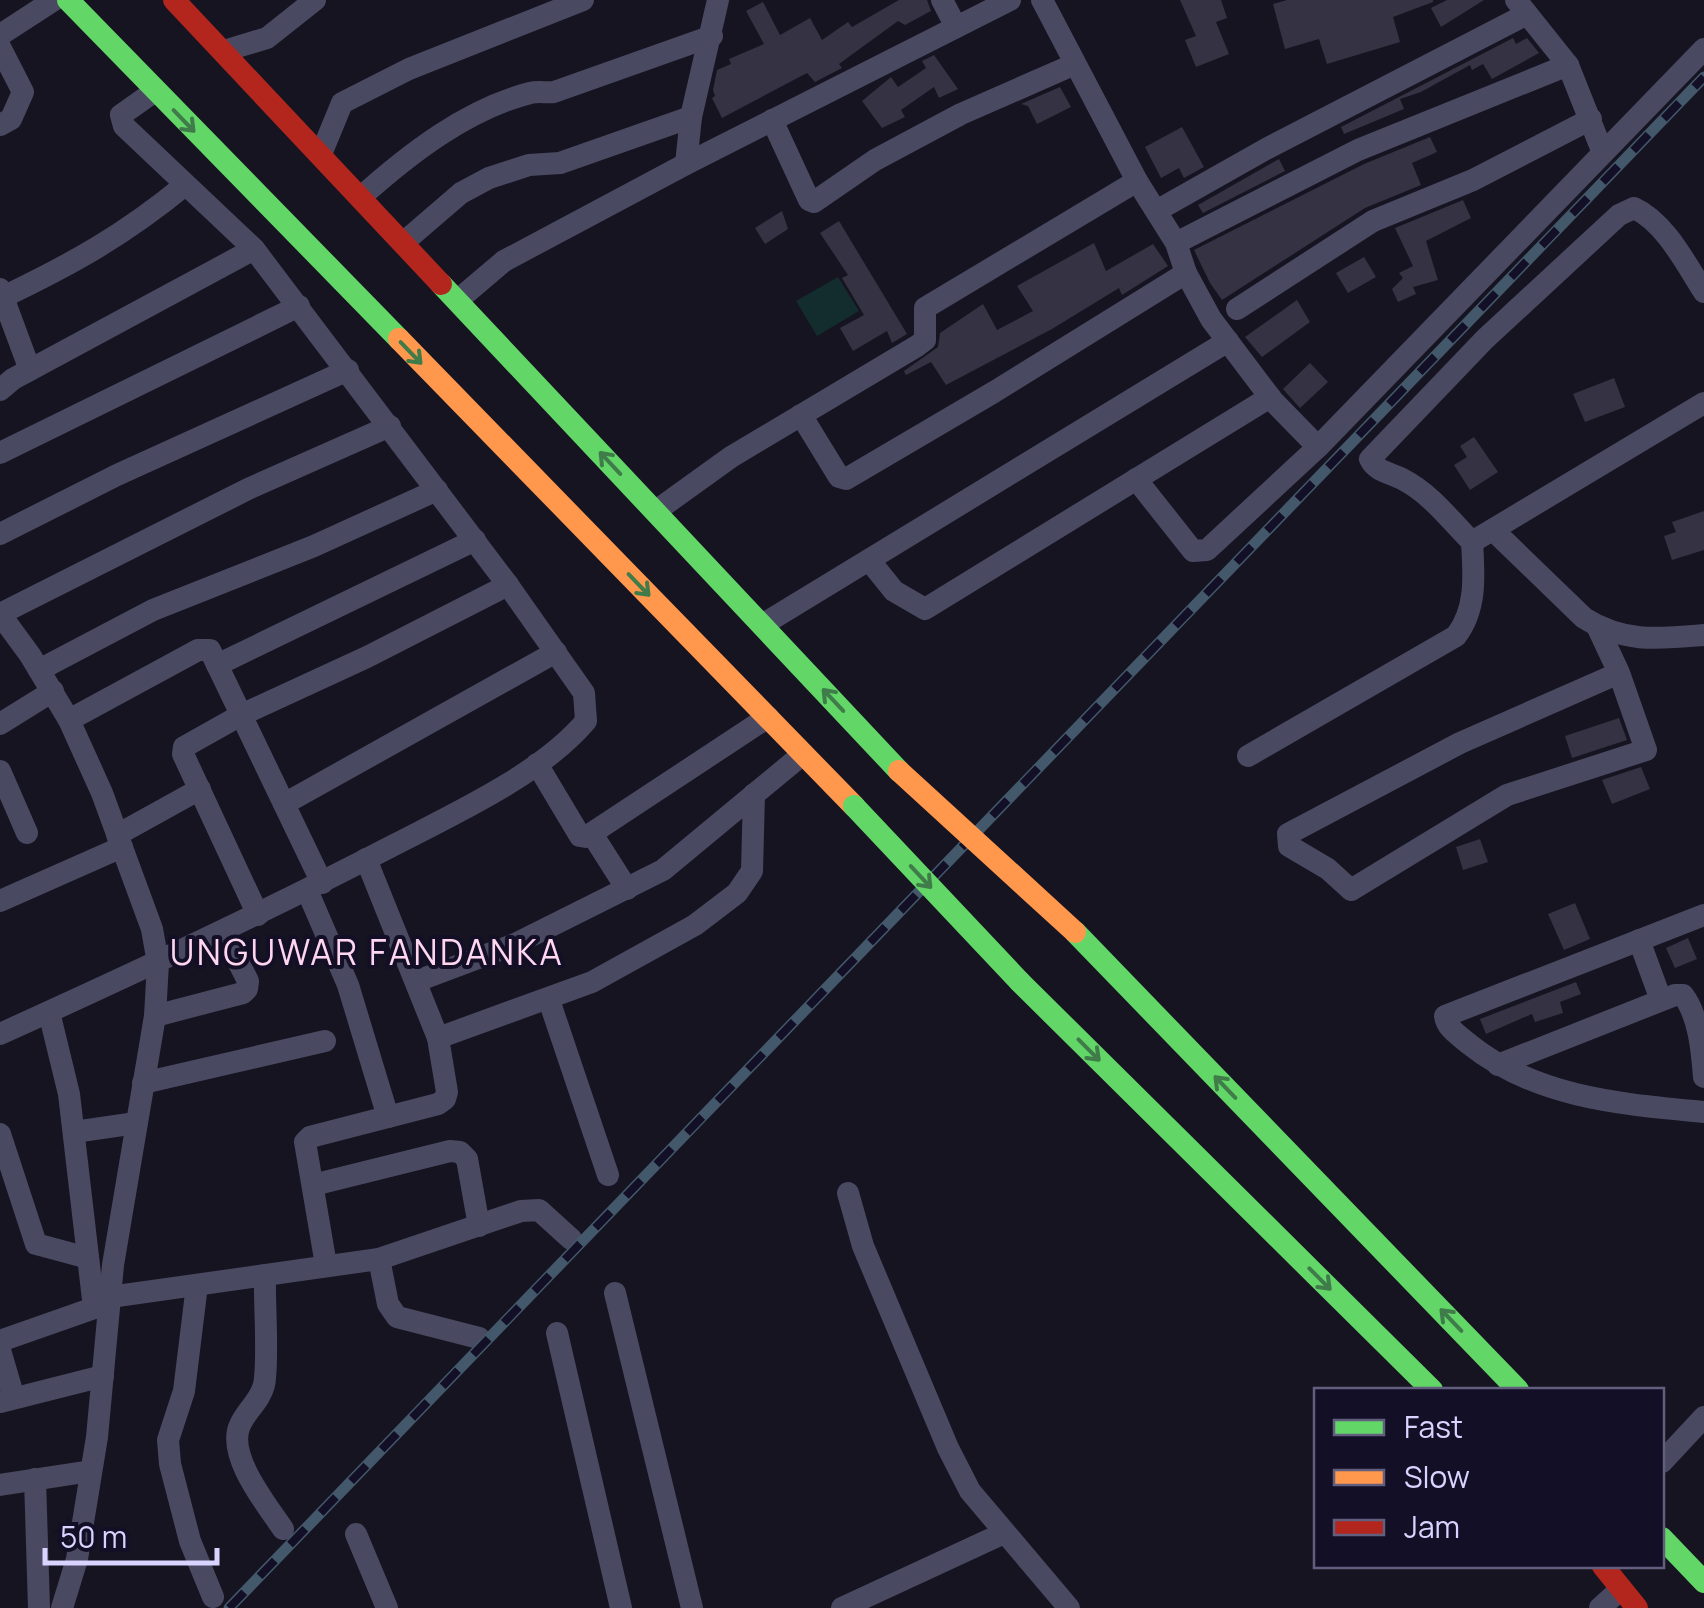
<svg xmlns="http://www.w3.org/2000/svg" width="1704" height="1608" viewBox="0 0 1704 1608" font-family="Manrope,sans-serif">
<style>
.green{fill:#132c2d}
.building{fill:#343243}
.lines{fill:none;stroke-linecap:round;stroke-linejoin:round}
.street{stroke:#4a4962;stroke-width:22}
.fast{stroke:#63d668;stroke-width:22}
.slow{stroke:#ff974d;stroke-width:22}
.jam{stroke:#b3261e;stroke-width:22}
.rail-casing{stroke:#43596b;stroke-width:11}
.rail{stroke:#130f26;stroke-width:8;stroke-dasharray:22;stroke-linecap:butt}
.fast-bridge{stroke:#63d668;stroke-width:22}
.slow-bridge{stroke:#ff974d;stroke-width:22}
.oneway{stroke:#3f7c4a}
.labels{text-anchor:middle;stroke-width:8;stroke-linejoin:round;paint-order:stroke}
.quarter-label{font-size:35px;letter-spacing:2.5px;fill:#ffd6f0;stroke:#130f26}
</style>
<rect width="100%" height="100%" fill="#161421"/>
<polygon class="green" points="838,277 859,311 817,336 796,301"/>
<g class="building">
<polygon points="899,0 927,0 931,11 905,25 898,21 839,64 842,68 815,82 807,73 722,118 712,98 715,96 713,90 717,70 731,64 729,59 764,44 746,11 763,2 780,35 810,18 822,40 848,22 852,27"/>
<polygon points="1180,0 1221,0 1227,18 1216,22 1229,54 1196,67 1185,40 1196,36"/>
<polygon points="1287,0 1433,0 1433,2 1393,17 1400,42 1327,64 1319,39 1285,49 1273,4"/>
<polygon points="1447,0 1484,0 1441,27 1431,8"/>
<polygon points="1513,38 1516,44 1527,38 1539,53 1492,79 1483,64 1472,70 1470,65 1421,92 1400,99 1404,109 1344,134 1341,127"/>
<polygon points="934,55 958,89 939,98 934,87 901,110 905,117 882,128 862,101 891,77 898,87 926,68 922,61"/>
<polygon points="1060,87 1071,107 1037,124 1028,106 1021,104"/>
<polygon points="1182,127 1204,167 1184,178 1179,168 1161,178 1145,147"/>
<polygon points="1430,137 1437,152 1412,163 1421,185 1365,208 1222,300 1210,283 1194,250 1364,164"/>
<polygon points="1279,159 1285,171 1203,213 1198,205"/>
<polygon points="1463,200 1471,218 1426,241 1438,280 1413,287 1416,294 1398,302 1392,289 1403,278 1399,273 1413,266 1395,228"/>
<polygon points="782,211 788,229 765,244 755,228"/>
<polygon points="839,221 907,334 892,343 887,331 853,351 840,328 864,315 842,278 848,275 820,233"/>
<polygon points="1094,243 1106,271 1153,244 1168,266 1122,295 1119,288 1052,329 946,385 931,362 906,375 904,371 938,347 940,333 983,304 997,330 1033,311 1017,286"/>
<polygon points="1364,257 1376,277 1348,293 1336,273"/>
<polygon points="1297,300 1310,322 1262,357 1245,337"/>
<polygon points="1310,363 1328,382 1300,408 1283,389"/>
<polygon points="1614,378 1625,407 1585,422 1573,394"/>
<polygon points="1474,437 1498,472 1470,490 1454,465 1467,457 1460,446"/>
<polygon points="1704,511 1704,550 1672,560 1664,536 1676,532 1672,522"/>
<polygon points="1619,718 1627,740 1572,758 1565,736"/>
<polygon points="1641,767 1650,789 1612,804 1602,780"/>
<polygon points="1480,839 1488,862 1463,870 1456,847"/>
<polygon points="1575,903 1590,939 1564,950 1548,914"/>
<polygon points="1688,938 1697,959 1675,968 1666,948"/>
<polygon points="1576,982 1581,994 1560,1002 1563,1013 1535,1022 1532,1014 1486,1034 1480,1019"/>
</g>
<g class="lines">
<g class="street">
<polyline points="942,0 956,27"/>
<polyline points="1042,0 1137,181 1176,243 1186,273 1211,319 1273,401 1318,447 1704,49"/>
<polyline points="1516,0 1568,65 1603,153"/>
<polyline points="0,35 54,0"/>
<polyline points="0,47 23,92 11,119 0,125"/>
<polyline points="224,51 267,38 315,0"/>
<polyline points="772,120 809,200 814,202 875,160 961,114 1075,64"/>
<polyline points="321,154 342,103 409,69 583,0"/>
<polyline points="686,164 691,117 718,0"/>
<path d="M 361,197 C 409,154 467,109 530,93 C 538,91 546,93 554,92 L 712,36"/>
<polyline points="1158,210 1266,149 1527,14"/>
<polyline points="404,242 461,193 489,178 529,165 560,163 691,117"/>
<polyline points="1176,243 1358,150 1568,65"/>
<polyline points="0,289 30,370"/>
<path d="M 3,297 C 74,263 124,235 185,185"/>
<polyline points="458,300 504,261 686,164 1010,0"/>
<polyline points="1237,309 1373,221 1473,180 1591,119"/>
<polyline points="0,390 13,379 254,249"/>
<polyline points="801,415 839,477 846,479 994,392 1186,273"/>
<polyline points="0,453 299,306"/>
<polyline points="1136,479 1193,551 1207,550 1318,447"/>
<polyline points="656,511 731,457 917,346 925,340 925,308 1137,181"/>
<path d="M 1493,530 L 1584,618 C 1624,643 1658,639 1704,635"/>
<polyline points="0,534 117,475 348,370"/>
<polyline points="1472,542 1704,403"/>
<polyline points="869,560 894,591 925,609 1270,397"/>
<polyline points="0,614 30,655 69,720 102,793 152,929 158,963 155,1016 113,1265 97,1437 77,1559 62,1608"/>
<polyline points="0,614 248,489 390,426"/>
<polyline points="762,625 1228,341"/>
<polyline points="1597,626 1619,673 1646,750 1507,795 1351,890 1328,869 1289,846 1288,834 1460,743 1619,673"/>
<polyline points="217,665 475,540"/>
<polyline points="39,670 153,610 314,546 437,490"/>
<polyline points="69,720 198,650 210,650 322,883"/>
<polyline points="0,724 53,691"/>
<path d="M 1248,756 L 1456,636 C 1477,609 1474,575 1472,542 C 1451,521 1431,494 1404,480 C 1392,473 1376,472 1370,459 L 1485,339 L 1619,215 L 1634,208 C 1665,222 1686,264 1704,292"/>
<polyline points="537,764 580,836 586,837 768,717"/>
<polyline points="0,771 27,833"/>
<polyline points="284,804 556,652"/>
<polyline points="592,834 627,889"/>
<polyline points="117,835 200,789"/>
<polyline points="307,890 348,985 388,1117"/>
<polyline points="0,901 122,847"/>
<polyline points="258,915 183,754 184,747 241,715 367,657 508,585"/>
<path d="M 1704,915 L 1445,1016 C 1447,1029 1459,1035 1469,1044 C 1536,1098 1621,1104 1704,1112"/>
<polyline points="1639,940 1661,1000"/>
<polyline points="417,981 515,944 663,870 803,754"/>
<polyline points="549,1000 608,1175"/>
<polyline points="49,1012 69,1094 94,1308"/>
<polyline points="155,1016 243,993 247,989 248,981 223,932"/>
<path d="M 0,1034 C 133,974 265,912 394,845 C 456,813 541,774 586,721 L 584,693 L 508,585 L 254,249 L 124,126 L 121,115 L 155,91"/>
<polyline points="438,1038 592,982 695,925 737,893 752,871 754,794"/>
<path d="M 1498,1065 L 1675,995 L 1683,995 C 1699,1016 1702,1051 1704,1077"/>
<polyline points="143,1083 325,1041"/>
<polyline points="74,1132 136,1123"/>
<polyline points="0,1134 36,1244 88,1258"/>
<polyline points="313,1185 450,1151 460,1152 467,1159 479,1226"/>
<polyline points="848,1193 863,1246 948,1448 970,1491 1069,1608"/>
<polyline points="379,1259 388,1304 397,1317 479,1338"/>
<polyline points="326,1265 305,1142 310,1137 438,1104 445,1099 447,1092 438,1038 366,859"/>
<path d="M 265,1275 C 264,1304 269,1359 264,1385 C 260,1401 246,1411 240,1425 C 226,1455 267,1505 283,1529"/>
<polyline points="197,1285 184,1391 168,1440 170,1464 190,1541 213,1597"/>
<polyline points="615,1293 692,1608"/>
<polyline points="557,1333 621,1608"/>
<polyline points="0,1341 94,1308 110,1297 379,1259 521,1211 539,1210 571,1239"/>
<polyline points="0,1350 14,1398"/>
<polyline points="0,1402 103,1376"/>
<polyline points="1662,1462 1704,1417"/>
<polyline points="35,1479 39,1608"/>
<polyline points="0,1485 91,1471"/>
<polyline points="356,1534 387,1608"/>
<polyline points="842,1608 1004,1533"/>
<polyline points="1600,1608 1621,1589"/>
</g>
<g class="fast">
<polyline points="68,0 399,339"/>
<polyline points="441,284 899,771"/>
<polyline points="1075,932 1518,1390"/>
<polyline points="1020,982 1432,1390"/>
<polyline points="1662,1538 1704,1582"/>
</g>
<polyline class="slow" points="399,339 854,806"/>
<g class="jam">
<polyline points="174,0 441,284"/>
<polyline points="1603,1566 1637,1608"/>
</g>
<g class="rail-casing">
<polyline id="rail" points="229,1608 1704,77"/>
</g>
<use href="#rail" class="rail"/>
<polyline class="fast-bridge" points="854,806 1020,982"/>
<polyline class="slow-bridge" points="899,771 1075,932"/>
</g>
<defs><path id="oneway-shaft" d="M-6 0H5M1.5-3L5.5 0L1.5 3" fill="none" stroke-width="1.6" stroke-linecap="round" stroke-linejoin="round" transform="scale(2.5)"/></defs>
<g class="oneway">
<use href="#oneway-shaft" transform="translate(184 121) rotate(46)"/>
<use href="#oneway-shaft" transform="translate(411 353) rotate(46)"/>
<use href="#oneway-shaft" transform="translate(610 463) rotate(-133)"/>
<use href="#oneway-shaft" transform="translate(639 585) rotate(46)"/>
<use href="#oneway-shaft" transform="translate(833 700) rotate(-133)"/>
<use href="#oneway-shaft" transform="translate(921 877) rotate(47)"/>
<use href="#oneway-shaft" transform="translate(1089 1050) rotate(45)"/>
<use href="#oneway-shaft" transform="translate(1225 1087) rotate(-134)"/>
<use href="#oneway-shaft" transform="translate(1320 1279) rotate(45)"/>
<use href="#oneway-shaft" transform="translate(1451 1320) rotate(-134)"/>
</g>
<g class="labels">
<g class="quarter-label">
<text x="367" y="965">UNGUWAR FANDANKA</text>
</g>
</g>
<rect x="1314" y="1388" width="350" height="180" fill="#130f26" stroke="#625e7d" stroke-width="2.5"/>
<rect x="1334" y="1420" width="50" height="15" fill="#63d668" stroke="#625e7d" stroke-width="2.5"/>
<text x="1404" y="1438" font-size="30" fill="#d9d4ff">Fast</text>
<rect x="1334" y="1470" width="50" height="15" fill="#ff974d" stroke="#625e7d" stroke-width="2.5"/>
<text x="1404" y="1488" font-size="30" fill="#d9d4ff">Slow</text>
<rect x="1334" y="1520" width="50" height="15" fill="#b3261e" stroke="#625e7d" stroke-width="2.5"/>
<text x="1404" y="1538" font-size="30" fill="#d9d4ff">Jam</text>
<path d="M45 1548v15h172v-15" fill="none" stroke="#d9d4ff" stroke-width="5"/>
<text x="60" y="1548" font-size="30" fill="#d9d4ff" stroke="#130f26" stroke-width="8" paint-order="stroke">50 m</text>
</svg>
